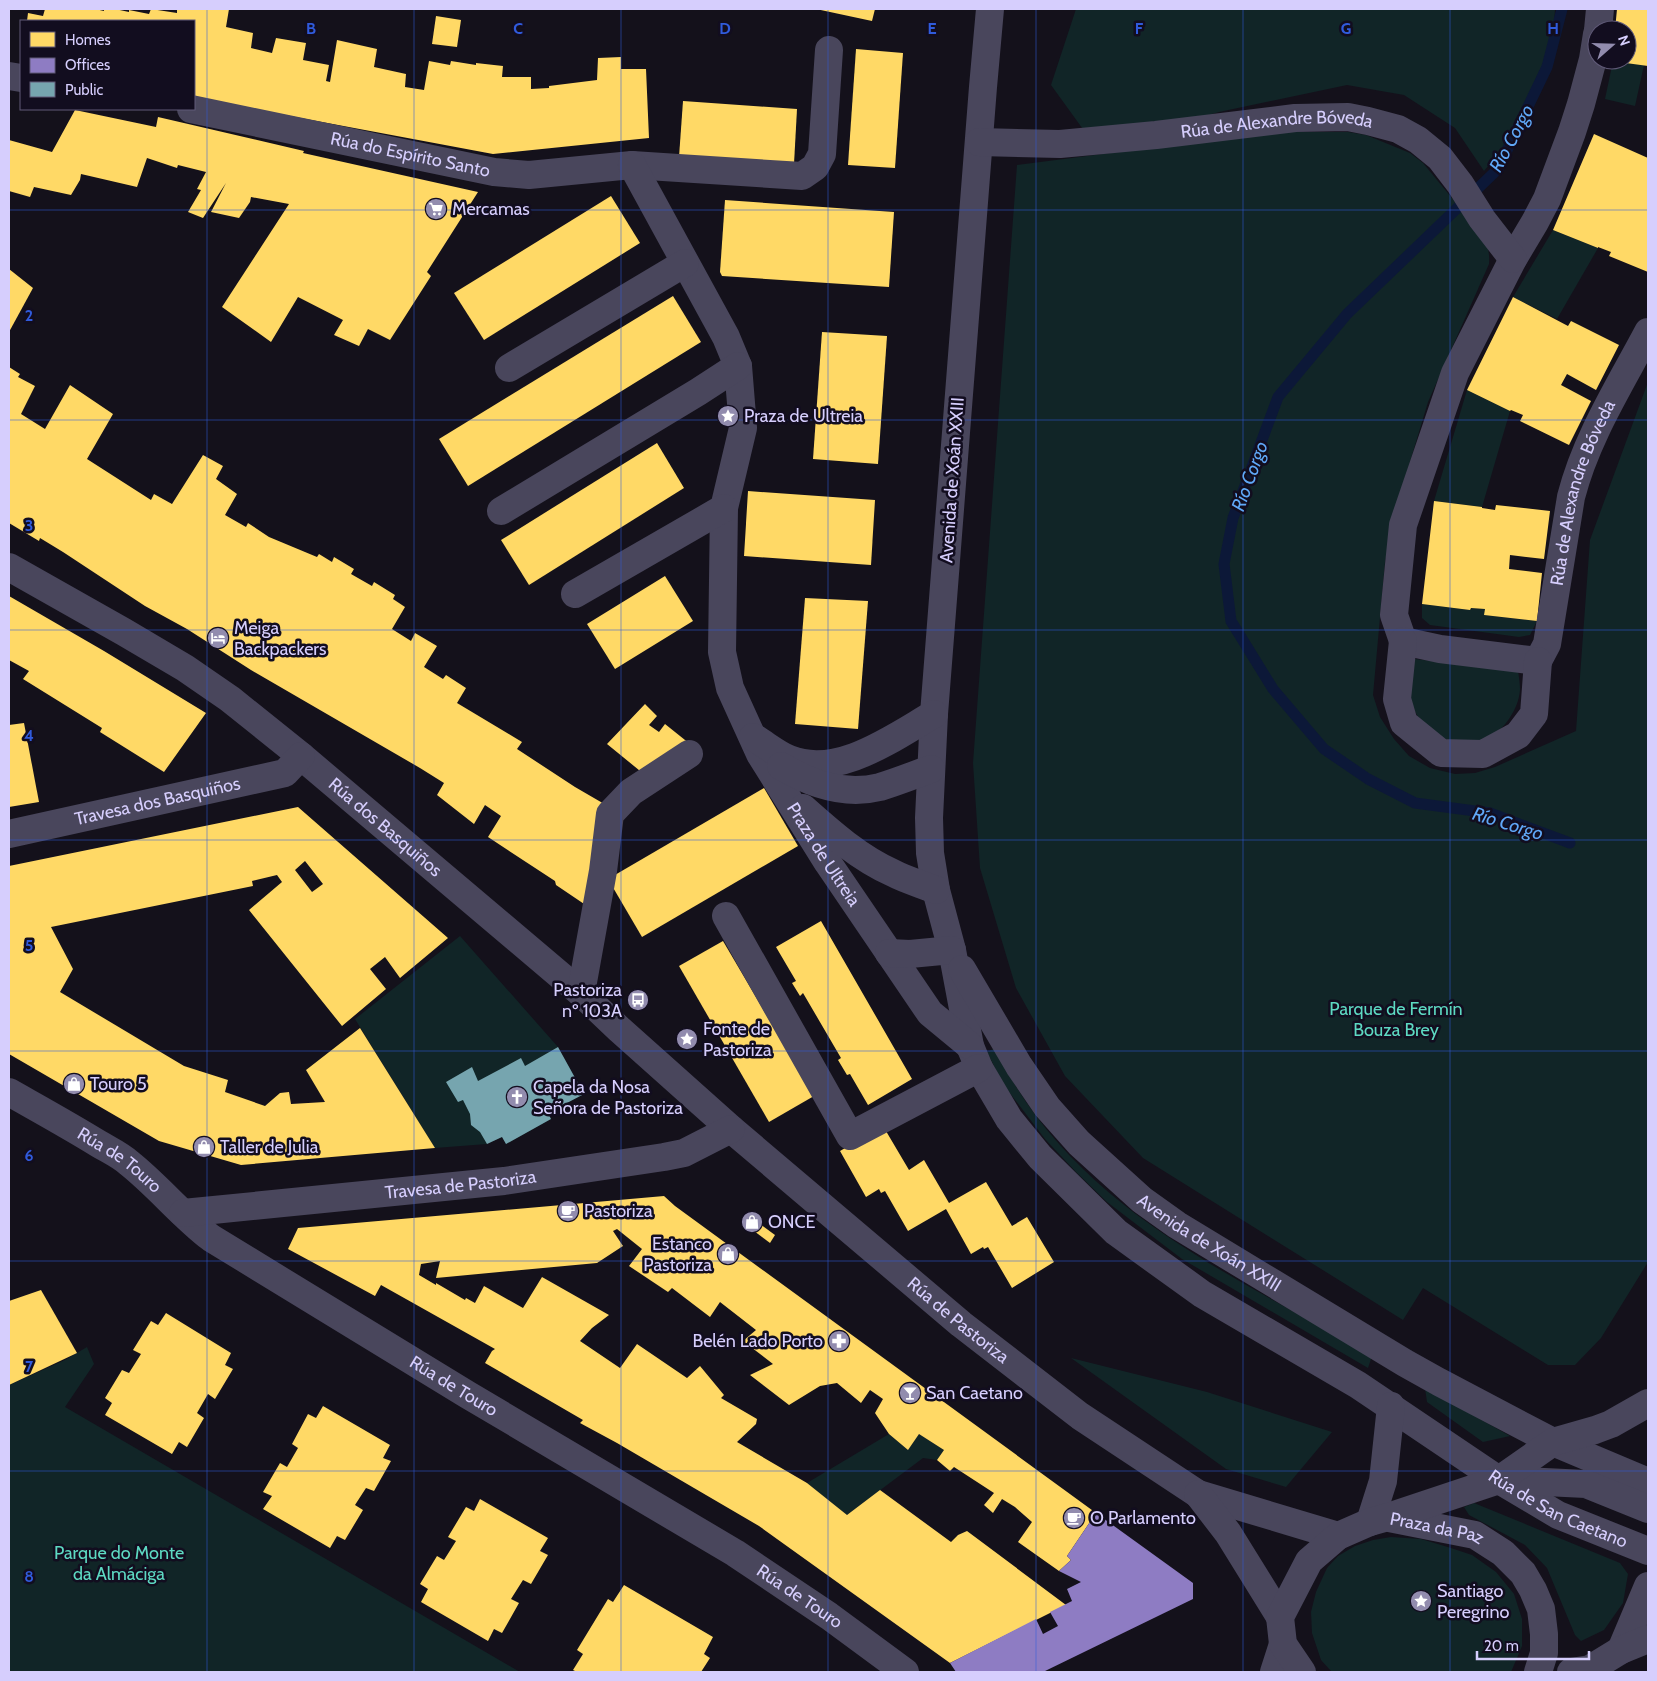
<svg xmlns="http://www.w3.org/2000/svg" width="1657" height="1681" viewBox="0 0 1657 1681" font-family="Cabin,sans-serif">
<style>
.green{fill:#112527}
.homes{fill:#ffd966;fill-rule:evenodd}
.offices{fill:#8e7cc3}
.public{fill:#76a5af}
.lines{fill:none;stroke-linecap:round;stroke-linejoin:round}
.stream{stroke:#0c1838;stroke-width:11}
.minor{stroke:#49465c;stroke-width:28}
.grid{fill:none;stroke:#305bdc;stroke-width:1;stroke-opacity:0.55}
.labels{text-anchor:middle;stroke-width:5;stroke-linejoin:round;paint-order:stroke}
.street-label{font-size:18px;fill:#d6cefd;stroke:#120d1f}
.poi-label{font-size:18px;fill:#d6cefd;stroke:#120d1f;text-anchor:start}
.park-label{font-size:18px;fill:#5dd9c2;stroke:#120d1f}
.water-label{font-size:19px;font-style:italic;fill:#60a8f8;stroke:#120d1f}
.grid-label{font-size:16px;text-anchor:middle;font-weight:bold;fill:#305bdc;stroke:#120d1f;stroke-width:5;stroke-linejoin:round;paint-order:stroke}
</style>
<rect width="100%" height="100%" fill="#14111b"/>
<g class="green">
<polygon points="1076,9 1555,9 1554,24 1542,66 1504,147 1484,171 1455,128 1404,95 1347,85 1219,112 1178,124 1085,132 1051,85"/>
<polygon points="1613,61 1644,65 1635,106 1605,99"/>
<path d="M 1274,132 L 1348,132 L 1366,135 L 1410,153 L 1423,163 L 1480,232 C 1487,242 1490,251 1489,264 L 1428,402 L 1400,495 L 1385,562 L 1373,695 L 1380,717 L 1394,739 L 1409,756 L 1430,768 L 1455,774 L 1475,773 L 1495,767 L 1576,731 L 1590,540 L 1648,382 L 1648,1262 L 1601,1338 L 1575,1365 L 1548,1365 L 1423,1288 L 1403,1320 L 1143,1158 L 1065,1076 L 1016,988 L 980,868 L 973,763 L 1017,165 Z"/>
<polygon points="1553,230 1598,248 1557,319 1513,297"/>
<polygon points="1467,390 1510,411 1482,507 1434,501"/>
<polygon points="1422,604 1470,610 1471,608 1485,609 1484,615 1537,621 1530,635 1519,637 1430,625 1422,618"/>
<path d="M 1415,659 L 1518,671 C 1519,677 1520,684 1520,690 C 1519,701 1515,710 1509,719 C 1476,768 1402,735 1409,677 C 1410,671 1413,664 1415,659 Z"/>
<polygon points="460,936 558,1047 584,1094 548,1112 551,1119 506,1144 502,1137 487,1144 435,1148 355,1019"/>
<path d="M 995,1048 C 1071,1207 1229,1272 1372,1356 L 1368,1368 L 1182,1259 L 1107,1202 L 1076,1172 L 1045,1139 L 1003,1084 L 987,1052 Z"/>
<polygon points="87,1347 94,1364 65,1407 520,1672 9,1672 9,1385 65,1360"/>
<polygon points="1071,1358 1207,1392 1332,1432 1286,1487 1226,1469"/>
<polygon points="1425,1388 1510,1436 1483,1442 1427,1402"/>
<polygon points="889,1434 908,1450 919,1434 944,1450 937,1460 923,1458 847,1515 807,1483"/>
<polygon points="1474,1503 1620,1563 1628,1574 1623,1603 1604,1630 1581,1641 1575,1635 1547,1568 1525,1545 1469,1515 1464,1507"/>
<polygon points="1391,1537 1421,1539 1451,1548 1472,1555 1496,1572 1514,1594 1522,1619 1522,1646 1511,1672 1332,1672 1321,1660 1312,1633 1311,1612 1316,1592 1327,1568 1338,1556 1355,1546 1373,1540"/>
</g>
<g class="homes">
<polygon points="45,9 95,9 104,11 104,9 115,9 129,12 129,10 149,14 151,9 177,13 177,9 229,9 226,27 253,33 251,48 272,53 276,38 306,43 303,60 329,65 326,81 330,82 337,40 377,49 374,67 406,74 405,87 424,90 429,61 450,65 451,61 476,65 476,63 503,66 502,77 531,77 531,89 549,88 549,86 597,80 598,58 621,57 621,69 646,69 649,138 493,154 194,98 194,21 27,21 28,13 43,16"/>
<polygon points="816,9 875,9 872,21"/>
<polygon points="1617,9 1648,9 1648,66 1611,61 1611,60 1627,60 1627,30 1615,30"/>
<polygon points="436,16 461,20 457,47 432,44"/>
<polygon points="856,49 903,53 895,168 848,165"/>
<polygon points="683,101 797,109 794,164 679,157"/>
<polygon points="75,110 156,127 158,117 304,151 303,153 478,192 427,272 431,276 390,340 368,329 359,346 334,335 343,320 298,297 271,342 222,307 289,204 251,197 250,202 239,218 211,212 226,183 203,218 188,212 201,190 197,189 206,172 178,165 177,168 147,158 137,187 81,174 80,180 71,195 34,187 30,197 9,191 9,140 52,152"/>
<polygon points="1594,134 1648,158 1648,272 1609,256 1611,252 1598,247 1598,248 1553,230"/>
<polygon points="611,196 640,243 484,340 454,293"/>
<polygon points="725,200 894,212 889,287 722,276 720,272"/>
<polygon points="9,269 33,288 9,332"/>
<polygon points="673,296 701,342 468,486 439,439"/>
<polygon points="1513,297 1568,326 1571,321 1619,345 1596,390 1567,374 1561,385 1591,401 1569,445 1520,421 1523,415 1511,410 1510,411 1467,390"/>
<polygon points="822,332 887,336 878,464 813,459"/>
<polygon points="9,367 20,374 18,377 35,386 21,414 45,429 70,385 113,414 87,459 151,500 154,494 172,504 203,455 223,466 216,479 237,494 225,515 246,527 248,523 269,537 317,557 319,554 332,562 334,557 354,569 351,574 372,586 374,582 395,595 393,599 405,607 392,629 411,641 415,633 437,646 424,667 443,679 446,675 466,688 457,703 522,742 517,749 575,787 606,805 593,910 556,885 555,881 488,837 501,816 485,805 474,824 437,795 444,783 420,768 251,670 187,629 145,606 63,552 40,538 39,541 9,523"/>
<polygon points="657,443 684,488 529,585 501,540"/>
<polygon points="748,491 875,500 871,565 744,556"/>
<polygon points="1434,501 1482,507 1482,508 1495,510 1496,505 1550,511 1544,559 1510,555 1509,569 1542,573 1537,621 1484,615 1485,609 1471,608 1470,610 1422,604"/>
<polygon points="665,576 693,621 615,669 587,624"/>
<polygon points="9,596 104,651 206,713 164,772 100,732 102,728 23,679 29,671 9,660"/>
<polygon points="805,598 868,601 858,729 795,724"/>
<polygon points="645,704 657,716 649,725 659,732 665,724 690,744 645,775 607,744"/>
<polygon points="24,723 39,802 9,807 9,725"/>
<polygon points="764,788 798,846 642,937 608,879"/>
<path d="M 298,807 L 448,938 L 400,978 L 385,957 L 370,969 L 386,989 L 342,1026 L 249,910 L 282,882 L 277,875 L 252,881 L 253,886 L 51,927 L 73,969 L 60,992 L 184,1066 L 228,1080 L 225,1092 L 265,1106 L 280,1093 L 289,1092 L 291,1104 L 325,1102 L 306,1070 L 360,1028 L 435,1148 L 241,1165 L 159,1141 L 9,1054 L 9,866 ZM 305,861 L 323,884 L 312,892 L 295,870 Z"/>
<polygon points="821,921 912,1079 868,1105 850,1074 847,1075 838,1060 841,1058 803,993 800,996 792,983 796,981 776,947"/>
<polygon points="723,941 814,1096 769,1122 679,966"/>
<polygon points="883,1126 909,1170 924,1160 949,1203 986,1182 1012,1226 1027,1217 1054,1262 1012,1288 988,1247 984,1249 983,1247 971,1254 946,1209 908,1231 885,1191 881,1193 879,1189 866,1197 840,1151"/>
<polygon points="664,1196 675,1206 1096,1513 1067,1556 1071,1560 1059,1571 1018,1542 1032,1522 1015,1507 1002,1499 993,1513 984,1505 994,1493 954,1467 950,1471 937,1460 944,1450 919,1434 908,1450 889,1434 875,1413 883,1399 870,1390 861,1403 837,1383 820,1386 789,1405 750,1375 773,1364 743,1341 756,1330 720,1302 710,1317 672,1288 668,1292 629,1266 642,1249 617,1229 613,1231 623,1246 597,1263 436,1278 440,1261 421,1264 419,1275 436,1285 436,1283 465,1300 466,1298 475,1303 484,1286 523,1308 542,1277 609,1315 592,1328 580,1341 620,1368 637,1344 687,1378 700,1366 724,1395 721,1398 757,1419 756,1424 737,1442 807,1483 847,1515 880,1490 951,1542 958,1535 967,1531 1066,1605 950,1663 759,1526 617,1443 580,1423 583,1420 485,1363 492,1351 495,1349 381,1285 375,1296 288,1249 298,1228"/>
<polygon points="760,1224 775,1235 770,1243 754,1231"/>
<polygon points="41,1290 77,1353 9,1385 9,1301"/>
<polygon points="166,1313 231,1353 225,1365 233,1369 215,1399 208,1394 197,1413 204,1418 187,1447 179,1442 172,1454 105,1415 112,1403 105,1398 122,1370 129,1373 141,1354 133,1350 151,1321 158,1325"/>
<polygon points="323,1406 390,1445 383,1458 391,1461 374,1491 366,1488 355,1505 363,1510 345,1540 337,1536 330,1548 263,1509 272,1496 263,1492 280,1463 287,1467 298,1448 292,1444 308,1414 316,1418"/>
<polygon points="480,1499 548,1538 540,1551 548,1555 531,1584 523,1580 511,1599 519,1603 502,1633 494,1629 488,1641 421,1602 428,1589 420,1584 437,1556 444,1560 456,1541 448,1537 466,1507 474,1511"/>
<polygon points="624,1585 713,1637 704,1654 710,1658 701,1672 577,1672 573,1670 583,1654 577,1650 608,1599 613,1602"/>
</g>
<polygon class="offices" points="1096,1513 1193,1583 1193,1599 1043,1672 956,1672 950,1663 1036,1619 1043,1634 1058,1626 1050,1612 1072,1601 1067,1589 1081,1582 1059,1571 1071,1560 1067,1556"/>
<polygon class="public" points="558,1047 584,1094 548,1113 551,1119 506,1144 502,1137 487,1144 480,1132 471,1125 470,1114 463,1100 458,1102 446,1082 472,1067 478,1081 521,1058 525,1066"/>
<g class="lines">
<polyline class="stream" points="1562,9 1547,67 1498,169 1347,314 1278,397 1233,518 1224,564 1231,621 1273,689 1324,749 1368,779 1415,803 1490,813 1570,843"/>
<g class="minor">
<path id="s1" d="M 990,9 L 983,87 L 934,714 L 929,818 L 930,853 L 936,890 L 952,950 L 970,1046 L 979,1068 L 1009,1119 L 1040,1157 L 1116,1232 L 1202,1294 L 1358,1385 L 1499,1480 L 1558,1515 L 1648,1551"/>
<polyline points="1598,30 1600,9"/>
<path id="s2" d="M 1597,34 L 1593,59 L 1581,104 L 1572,132 L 1547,199 L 1535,222 L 1513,259 L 1455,373 L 1403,525 L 1394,615 L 1403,641 L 1440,649 L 1538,661 L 1547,644 L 1571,497 C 1586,438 1620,385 1648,332"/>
<polyline points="9,76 21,78"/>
<path id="s3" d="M 191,109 L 494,172 L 529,175 L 632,165 L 802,176 L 815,167 L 822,154 L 829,50"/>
<path id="s4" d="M 979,142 L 1060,144 L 1156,135 L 1295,118 L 1348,117 L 1368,121 L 1398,129 L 1418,140 L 1440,158 L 1460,184 L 1482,219 L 1513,259"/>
<path id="s5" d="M 632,165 L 726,337 L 738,366 L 743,428 L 724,508 L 722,652 L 730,688 L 760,754 L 828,863 L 930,1013 L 970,1046"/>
<polyline points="509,368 685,263"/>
<polyline points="501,511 698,392 738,366"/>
<path id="s6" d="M 9,567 L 124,632 L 185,668 L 230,699 L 301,756 L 581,993 L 619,1029 L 731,1129 L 961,1324 L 1080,1416 L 1198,1494 L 1338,1536"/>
<polyline points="575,594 724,508"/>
<polyline points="1403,641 1397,699 1404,723 1441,753 1483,754 1518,735 1534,714 1538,661"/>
<path d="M 753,737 C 765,744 777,754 789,759 C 838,779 894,737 934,714"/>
<path d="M 781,766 C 811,784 844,796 880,787 C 897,782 914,775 931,769"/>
<path d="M 803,808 C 830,832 859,858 893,873 C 906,880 921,884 936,890"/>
<path id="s7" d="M 9,834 L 285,773 L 301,756"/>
<polyline points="726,916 850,1136 979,1068"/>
<polyline points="889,953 910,954 952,950"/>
<path id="s8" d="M 962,969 L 1019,1066 L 1047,1107 L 1079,1143 L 1142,1200 L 1177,1225 L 1405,1363 L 1439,1382 L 1553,1442 L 1648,1482"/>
<polyline points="581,993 603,871 610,814 631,792 689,754"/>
<path id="s9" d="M 9,1092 C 39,1109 70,1126 99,1144 C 109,1150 120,1155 129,1163 C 158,1186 181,1215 211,1238 L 468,1395 L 735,1553 L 829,1616 L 905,1672"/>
<path id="s10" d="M 183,1213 L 504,1181 L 664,1157 L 684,1153 L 731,1129"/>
<polyline points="1503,1480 1586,1484 1648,1509"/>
<polyline points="1198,1494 1228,1533 1280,1617"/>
<path id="s11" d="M 1389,1518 L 1475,1535 L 1503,1553 L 1523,1573 L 1533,1590 L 1541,1609 L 1544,1634 L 1544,1653 L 1538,1672"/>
<polyline points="1370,1522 1383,1481 1391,1406"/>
<polyline points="1621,1650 1648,1586"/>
<polyline points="1274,1672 1283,1644"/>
<polyline points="1302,1672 1283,1644 1280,1617 1309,1561 1338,1536 1370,1522 1388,1517 1499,1480 1553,1442 1595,1430 1611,1424 1648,1403"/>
<polyline points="1571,1672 1590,1669 1621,1650 1648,1639"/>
</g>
</g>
<path class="grid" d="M 207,9 L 207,1672M 414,9 L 414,1672M 621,9 L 621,1672M 828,9 L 828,1672M 1036,9 L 1036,1672M 1243,9 L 1243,1672M 1450,9 L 1450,1672M 9,210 L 1648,210M 9,420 L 1648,420M 9,630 L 1648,630M 9,840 L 1648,840M 9,1051 L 1648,1051M 9,1261 L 1648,1261M 9,1471 L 1648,1471"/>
<defs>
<g id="supermarket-disc" transform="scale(1.125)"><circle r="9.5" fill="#928cae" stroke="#120d1f"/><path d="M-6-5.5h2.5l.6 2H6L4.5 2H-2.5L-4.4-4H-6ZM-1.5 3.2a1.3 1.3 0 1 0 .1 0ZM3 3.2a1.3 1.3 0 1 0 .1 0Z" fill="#fff"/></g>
<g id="sight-disc" transform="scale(1.125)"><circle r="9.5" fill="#928cae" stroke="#120d1f"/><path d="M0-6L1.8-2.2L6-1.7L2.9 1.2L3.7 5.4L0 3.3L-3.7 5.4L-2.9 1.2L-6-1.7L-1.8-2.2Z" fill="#fff"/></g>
<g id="hotel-disc" transform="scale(1.125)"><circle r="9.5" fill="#928cae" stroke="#120d1f"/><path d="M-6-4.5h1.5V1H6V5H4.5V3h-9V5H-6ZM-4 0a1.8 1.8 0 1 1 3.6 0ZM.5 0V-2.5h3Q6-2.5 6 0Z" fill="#fff"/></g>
<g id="bus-disc" transform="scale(1.125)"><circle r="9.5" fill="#928cae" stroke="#120d1f"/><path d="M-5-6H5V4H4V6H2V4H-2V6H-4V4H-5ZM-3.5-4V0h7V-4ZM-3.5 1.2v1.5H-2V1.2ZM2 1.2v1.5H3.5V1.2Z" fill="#fff"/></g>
<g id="shop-disc" transform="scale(1.125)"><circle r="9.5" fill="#928cae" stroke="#120d1f"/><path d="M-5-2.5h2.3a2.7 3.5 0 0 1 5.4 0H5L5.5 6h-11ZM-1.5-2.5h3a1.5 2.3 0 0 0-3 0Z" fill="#fff"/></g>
<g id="church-disc" transform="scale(1.125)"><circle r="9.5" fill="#928cae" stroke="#120d1f"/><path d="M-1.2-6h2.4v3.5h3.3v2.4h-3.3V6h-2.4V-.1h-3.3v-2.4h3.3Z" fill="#fff"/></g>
<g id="cafe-disc" transform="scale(1.125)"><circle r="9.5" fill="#928cae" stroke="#120d1f"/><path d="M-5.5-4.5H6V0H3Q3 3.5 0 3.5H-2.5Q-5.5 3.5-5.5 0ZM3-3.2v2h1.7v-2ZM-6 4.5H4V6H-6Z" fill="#fff"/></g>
<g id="pharmacy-disc" transform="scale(1.125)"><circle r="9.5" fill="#928cae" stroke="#120d1f"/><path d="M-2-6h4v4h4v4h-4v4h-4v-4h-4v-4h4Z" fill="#fff"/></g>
<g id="bar-disc" transform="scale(1.125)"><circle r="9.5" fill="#928cae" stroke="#120d1f"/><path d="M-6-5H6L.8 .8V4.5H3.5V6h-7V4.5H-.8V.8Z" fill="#fff"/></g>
</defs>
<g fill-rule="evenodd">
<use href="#supermarket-disc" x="436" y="209"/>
<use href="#sight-disc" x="728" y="416"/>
<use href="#hotel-disc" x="218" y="638"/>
<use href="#bus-disc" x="638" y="1000"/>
<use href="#sight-disc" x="687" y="1039"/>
<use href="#shop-disc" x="74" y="1084"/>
<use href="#church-disc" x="517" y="1097"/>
<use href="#shop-disc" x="204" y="1147"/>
<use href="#cafe-disc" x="568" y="1211"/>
<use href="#shop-disc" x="752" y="1222"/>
<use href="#shop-disc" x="728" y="1254"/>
<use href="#pharmacy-disc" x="839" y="1341"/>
<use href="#bar-disc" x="910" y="1393"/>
<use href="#cafe-disc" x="1074" y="1518"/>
<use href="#sight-disc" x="1421" y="1601"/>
</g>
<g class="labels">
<g class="street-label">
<text dy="6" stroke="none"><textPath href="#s4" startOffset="299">Rúa de Alexandre Bóveda</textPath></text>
<text dy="6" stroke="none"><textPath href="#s3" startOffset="224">Rúa do Espírito Santo</textPath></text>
<text transform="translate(952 480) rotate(-86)" y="6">Avenida de Xoán XXIII</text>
<text dy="6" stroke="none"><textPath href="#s2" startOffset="960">Rúa de Alexandre Bóveda</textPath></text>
<text dy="6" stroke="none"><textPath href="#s7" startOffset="152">Travesa dos Basquiños</textPath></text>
<text dy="6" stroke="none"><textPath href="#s6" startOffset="459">Rúa dos Basquiños</textPath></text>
<text dy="6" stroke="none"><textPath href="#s5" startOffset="744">Praza de Ultreia</textPath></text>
<text dy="6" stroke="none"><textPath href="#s9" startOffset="130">Rúa de Touro</textPath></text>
<text dy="6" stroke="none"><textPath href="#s10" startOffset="279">Travesa de Pastoriza</textPath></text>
<text dy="6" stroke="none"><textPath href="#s8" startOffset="375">Avenida de Xoán XXIII</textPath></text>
<text dy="6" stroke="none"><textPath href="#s6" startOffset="1215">Rúa de Pastoriza</textPath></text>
<text dy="6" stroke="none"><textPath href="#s9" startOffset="535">Rúa de Touro</textPath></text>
<text dy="6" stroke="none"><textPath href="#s1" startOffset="1805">Rúa de San Caetano</textPath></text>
<text dy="6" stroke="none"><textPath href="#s11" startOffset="49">Praza da Paz</textPath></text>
<text dy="6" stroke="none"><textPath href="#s9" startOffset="940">Rúa de Touro</textPath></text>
</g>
<g class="poi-label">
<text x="452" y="215">Mercamas</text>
<text x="744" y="422">Praza de Ultreia</text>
<text x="234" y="634">Meiga<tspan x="234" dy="21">Backpackers</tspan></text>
<text x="622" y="996" text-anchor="end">Pastoriza<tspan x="622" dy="21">nº 103A</tspan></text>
<text x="703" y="1035">Fonte de<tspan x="703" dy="21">Pastoriza</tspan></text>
<text x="90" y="1090">Touro 5</text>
<text x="533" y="1093">Capela da Nosa<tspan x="533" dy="21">Señora de Pastoriza</tspan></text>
<text x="220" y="1153">Taller de Julia</text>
<text x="584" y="1217">Pastoriza</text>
<text x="768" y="1228">ONCE</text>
<text x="712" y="1250" text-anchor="end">Estanco<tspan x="712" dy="21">Pastoriza</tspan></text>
<text x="823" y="1347" text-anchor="end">Belén Lado Porto</text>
<text x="926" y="1399">San Caetano</text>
<text x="1090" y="1524">O Parlamento</text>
<text x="1437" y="1597">Santiago<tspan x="1437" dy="21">Peregrino</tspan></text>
</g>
<g class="park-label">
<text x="1396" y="1015">Parque de Fermín<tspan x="1396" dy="21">Bouza Brey</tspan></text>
<text x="119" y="1559">Parque do Monte<tspan x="119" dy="21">da Almáciga</tspan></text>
</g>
<g class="water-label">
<text transform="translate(1511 138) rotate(-62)" y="7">Río Corgo</text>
<text transform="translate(1249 476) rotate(-70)" y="7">Río Corgo</text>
<text transform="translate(1508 823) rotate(17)" y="7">Río Corgo</text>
</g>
</g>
<g class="grid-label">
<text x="311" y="34">B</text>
<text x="518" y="34">C</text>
<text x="725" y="34">D</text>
<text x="932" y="34">E</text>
<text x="1139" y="34">F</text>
<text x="1346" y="34">G</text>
<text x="1553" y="34">H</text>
<text x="29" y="321">2</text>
<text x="29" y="531">3</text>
<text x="29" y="741">4</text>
<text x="29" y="951">5</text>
<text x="29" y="1161">6</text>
<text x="29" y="1372">7</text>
<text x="29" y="1582">8</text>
</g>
<rect width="1657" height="1681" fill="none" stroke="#d6cefd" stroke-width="20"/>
<rect x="20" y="20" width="175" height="90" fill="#120d1f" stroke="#605a78"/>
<rect x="30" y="32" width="25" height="15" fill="#ffd966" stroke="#605a78"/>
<text x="65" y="45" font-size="15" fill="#d6cefd">Homes</text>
<rect x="30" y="58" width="25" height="15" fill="#8e7cc3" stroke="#605a78"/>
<text x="65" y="70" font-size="15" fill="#d6cefd">Offices</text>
<rect x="30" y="82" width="25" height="15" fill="#76a5af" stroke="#605a78"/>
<text x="65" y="95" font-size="15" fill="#d6cefd">Public</text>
<g transform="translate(1612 45) rotate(70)"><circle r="24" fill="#120d1f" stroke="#605a78"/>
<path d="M0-4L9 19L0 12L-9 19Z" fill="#928cae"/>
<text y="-8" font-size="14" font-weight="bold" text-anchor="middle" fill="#d6cefd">N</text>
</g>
<path d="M1477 1651v8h112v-8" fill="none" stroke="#d6cefd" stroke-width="2.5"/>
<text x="1484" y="1651" font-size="15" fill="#d6cefd" stroke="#120d1f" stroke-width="4" paint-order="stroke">20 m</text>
</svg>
